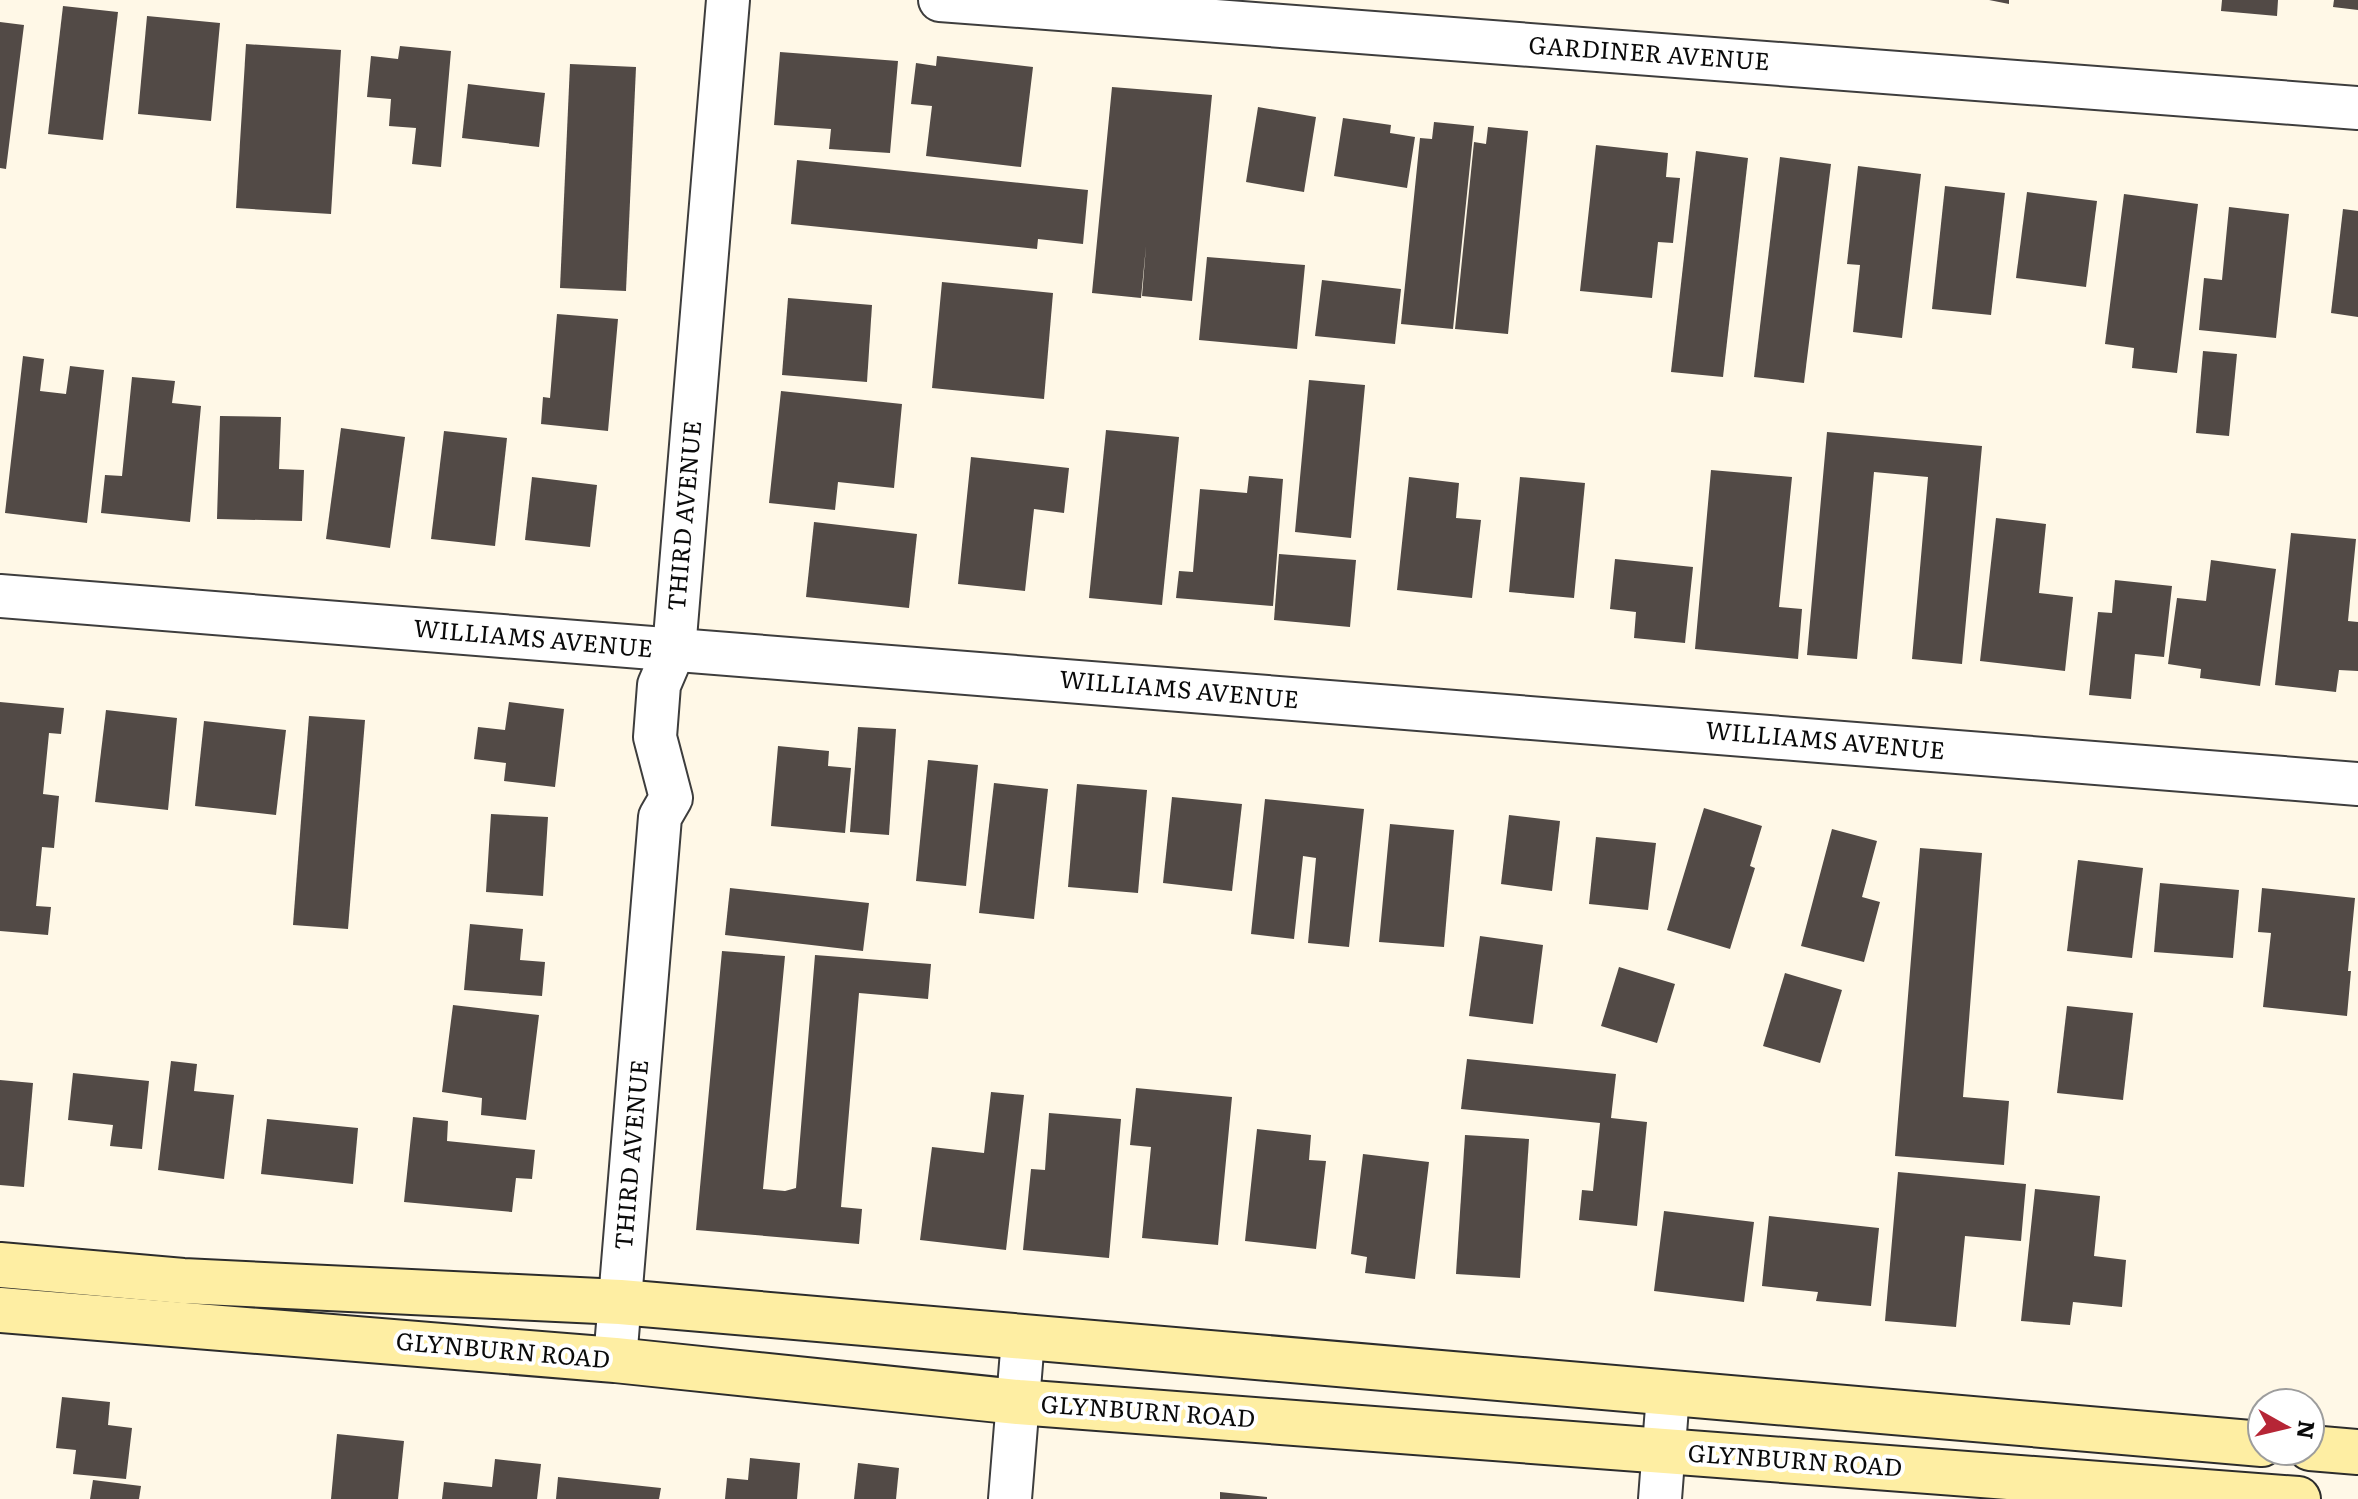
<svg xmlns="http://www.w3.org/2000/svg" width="2358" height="1499" viewBox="0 0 2358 1499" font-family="Literata,serif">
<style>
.building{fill:#524a46}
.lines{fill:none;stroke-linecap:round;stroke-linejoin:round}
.street-casing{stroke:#3d3d3d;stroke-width:46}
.secondary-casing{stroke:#2c2c2c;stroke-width:48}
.street{stroke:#fff;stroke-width:42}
.secondary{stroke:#feeea3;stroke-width:44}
.labels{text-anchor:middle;stroke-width:8;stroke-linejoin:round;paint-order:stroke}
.street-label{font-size:24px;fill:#0a0a0a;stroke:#fff}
</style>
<rect width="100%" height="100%" fill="#fff8e7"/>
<g class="building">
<polygon points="1989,0 2009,0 2009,4"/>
<polygon points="2222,0 2278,0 2277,16 2221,11"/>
<polygon points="2334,0 2358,0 2358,10 2333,7"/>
<polygon points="63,6 118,12 103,140 48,134"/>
<polygon points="147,16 220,23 211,121 138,114"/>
<polygon points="0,22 24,25 6,169 0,168"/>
<polygon points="246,44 341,50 331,214 236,208"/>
<polygon points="400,46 451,51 441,167 412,164 416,128 389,126 391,99 367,97 371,56 398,59"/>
<polygon points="780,52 898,61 890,153 829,149 831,129 774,125"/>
<polygon points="937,56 1033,67 1021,167 926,156 932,106 911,104 916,63 936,66"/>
<polygon points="570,64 636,67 626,291 560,288"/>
<polygon points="468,84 545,93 539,147 462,138"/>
<polygon points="1112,87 1212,95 1192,301 1142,296 1146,246 1141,298 1092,293"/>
<polygon points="1258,107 1316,117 1304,192 1246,182"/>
<polygon points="1343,118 1391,125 1390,133 1415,137 1407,188 1334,176"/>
<polygon points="1434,122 1474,126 1453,329 1401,324 1420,138 1432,139"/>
<polygon points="1488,127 1528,131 1508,334 1455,329 1474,142 1486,144"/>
<polygon points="1596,145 1668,153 1666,177 1680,178 1673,243 1658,242 1652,298 1580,291"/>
<polygon points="1696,151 1748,158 1723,377 1671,372"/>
<polygon points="1780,157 1831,164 1804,383 1754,377"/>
<polygon points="797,160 1088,190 1083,244 1038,239 1037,249 791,224"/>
<polygon points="1858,166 1921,174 1902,338 1853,332 1860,265 1847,264"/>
<polygon points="1945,186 2005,193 1991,315 1932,309"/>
<polygon points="2027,192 2097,201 2086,287 2016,278"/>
<polygon points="2124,194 2198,204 2177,373 2132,368 2134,348 2105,344"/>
<polygon points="2229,207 2289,214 2276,338 2199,330 2204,278 2222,280"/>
<polygon points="2343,209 2358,211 2358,317 2331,313"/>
<polygon points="1207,257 1305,265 1297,349 1199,340"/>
<polygon points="1322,280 1401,289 1395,344 1315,336"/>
<polygon points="942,282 1053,293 1044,399 932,388"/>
<polygon points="788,298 872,305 867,382 782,375"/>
<polygon points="557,314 618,319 608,431 541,424 543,397 550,398"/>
<polygon points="2203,351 2237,354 2229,436 2196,433"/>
<polygon points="23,356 44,359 40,391 66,394 70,366 104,370 87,523 5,513"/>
<polygon points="132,377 175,381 172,403 201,406 190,522 101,513 105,475 122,476"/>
<polygon points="1309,380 1365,385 1351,538 1295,532"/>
<polygon points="781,391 902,404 894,488 838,482 835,510 769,503"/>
<polygon points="220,416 281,417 279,469 304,470 302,521 217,519"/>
<polygon points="341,428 405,437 390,548 326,539"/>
<polygon points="1106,430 1179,437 1162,605 1089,598"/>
<polygon points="444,431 507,438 495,546 431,539"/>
<polygon points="1827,432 1982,446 1962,664 1912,659 1928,477 1874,472 1857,659 1807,655"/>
<polygon points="971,457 1069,468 1064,513 1034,509 1025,591 958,584"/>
<polygon points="1711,470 1792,477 1779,607 1802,609 1798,659 1695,649"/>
<polygon points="1249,476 1283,479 1273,606 1176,598 1179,571 1193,572 1200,489 1247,493"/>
<polygon points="532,477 597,485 590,547 525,540"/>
<polygon points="1409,477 1459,483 1456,518 1481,520 1472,598 1397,590"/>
<polygon points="1520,477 1585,483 1574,598 1509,592"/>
<polygon points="1996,518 2046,524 2039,593 2073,597 2065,671 1980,661"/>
<polygon points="814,522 917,534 909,608 806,597"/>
<polygon points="2291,533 2356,539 2348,621 2358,622 2358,671 2339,670 2336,692 2275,685"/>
<polygon points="1279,554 1356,560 1350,627 1274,620"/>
<polygon points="1615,559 1693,567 1685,643 1634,638 1636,612 1610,609"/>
<polygon points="2211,560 2276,569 2260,686 2200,678 2201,669 2168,664 2177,598 2206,601"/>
<polygon points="2115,580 2172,586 2164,657 2135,654 2131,699 2089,695 2098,612 2112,613"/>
<polygon points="0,702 64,708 61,734 49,733 43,794 59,796 54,848 42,847 36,906 51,907 48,935 0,931"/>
<polygon points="509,702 564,709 555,787 504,781 506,763 474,759 478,727 505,730"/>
<polygon points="106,710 177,718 168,810 95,802"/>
<polygon points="309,716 365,720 348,929 293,925"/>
<polygon points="204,721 286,730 276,815 195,806"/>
<polygon points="858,727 896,729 889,835 850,832"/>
<polygon points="778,746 829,751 828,766 851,768 845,833 771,826"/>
<polygon points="928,760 978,765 966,886 916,881"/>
<polygon points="994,783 1048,789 1034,919 979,913"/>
<polygon points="1077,784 1147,790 1138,893 1068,887"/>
<polygon points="1172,797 1242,804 1232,891 1163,883"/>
<polygon points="1265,799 1364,809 1349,947 1308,943 1316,858 1303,856 1294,939 1251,934"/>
<polygon points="1704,808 1762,826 1750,866 1755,868 1730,949 1667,930"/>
<polygon points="491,814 548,817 543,896 486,892"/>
<polygon points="1509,815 1560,821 1552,891 1501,884"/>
<polygon points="1390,824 1454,830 1444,947 1379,942"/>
<polygon points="1832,829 1877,841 1862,897 1880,902 1864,962 1801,946"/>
<polygon points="1596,837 1656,843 1648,910 1589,904"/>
<polygon points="1920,848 1982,853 1963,1097 2009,1101 2004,1165 1895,1156"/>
<polygon points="2078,860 2143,868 2132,958 2067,951"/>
<polygon points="2160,883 2239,890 2233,958 2154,952"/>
<polygon points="730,888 869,903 863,951 725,935"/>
<polygon points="2262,888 2355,898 2348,971 2351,971 2347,1016 2263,1007 2271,933 2258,932"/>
<polygon points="470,924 523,929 520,960 545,962 542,996 464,990"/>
<polygon points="1480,936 1543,945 1533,1024 1469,1016"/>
<polygon points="722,951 785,956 763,1189 785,1191 796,1188 815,955 931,964 928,999 859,993 841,1207 862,1209 859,1244 696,1230"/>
<polygon points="1619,967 1675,984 1657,1043 1601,1026"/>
<polygon points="1785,973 1842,990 1820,1063 1763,1046"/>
<polygon points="453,1005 539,1015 526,1120 481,1115 482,1098 442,1092"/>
<polygon points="2067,1006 2133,1013 2123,1100 2057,1093"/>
<polygon points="1467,1059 1616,1074 1611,1118 1647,1122 1637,1226 1579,1220 1582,1190 1593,1191 1600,1123 1461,1109"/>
<polygon points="171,1061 197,1064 194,1091 234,1095 224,1179 158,1170"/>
<polygon points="73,1073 149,1081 142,1149 110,1146 113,1125 68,1120"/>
<polygon points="0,1080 33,1083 24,1187 0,1185"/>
<polygon points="1136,1088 1232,1097 1218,1245 1142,1238 1151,1147 1130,1145"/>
<polygon points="991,1092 1024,1095 1006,1250 920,1240 932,1147 984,1153"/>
<polygon points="1049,1113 1121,1119 1109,1258 1023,1250 1031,1169 1045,1170"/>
<polygon points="413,1117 448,1121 447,1141 535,1150 532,1179 516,1178 512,1212 404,1202"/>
<polygon points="267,1119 358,1128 353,1184 261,1174"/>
<polygon points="1257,1129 1311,1135 1309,1160 1326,1161 1316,1249 1245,1241"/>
<polygon points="1465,1135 1529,1139 1520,1278 1456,1274"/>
<polygon points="1363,1154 1429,1162 1415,1279 1365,1273 1367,1257 1351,1254"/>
<polygon points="1898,1172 2026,1184 2021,1241 1965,1236 1956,1327 1885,1321"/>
<polygon points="2035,1189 2100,1196 2094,1256 2126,1260 2122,1307 2073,1302 2070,1325 2021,1321"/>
<polygon points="1664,1211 1754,1222 1744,1302 1654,1291"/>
<polygon points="1769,1216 1879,1228 1871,1306 1816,1301 1818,1292 1762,1286"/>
<polygon points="62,1397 110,1402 108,1425 132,1428 126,1479 73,1474 76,1450 56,1448"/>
<polygon points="337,1434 404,1441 398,1499 331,1499"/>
<polygon points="750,1458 800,1463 797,1499 725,1499 727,1478 748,1480"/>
<polygon points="495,1459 541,1464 537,1499 442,1499 444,1482 492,1487"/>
<polygon points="858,1463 899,1468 896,1499 854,1499"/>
<polygon points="558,1477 661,1488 659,1499 556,1499"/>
<polygon points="93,1480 141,1486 139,1499 90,1499"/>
<polygon points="1220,1492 1267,1497 1267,1499 1220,1499"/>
</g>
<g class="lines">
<g class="street-casing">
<g id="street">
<polyline points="940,0 2358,108"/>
<polyline points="0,596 2358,784"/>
<polyline points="615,1360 660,817 671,798 655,737 659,685 674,650 728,0"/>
<polyline points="1010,1499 1023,1339"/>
<polyline points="1660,1499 1668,1394"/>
</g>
</g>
<g class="secondary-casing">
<g id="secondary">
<polyline points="0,1265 183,1281 620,1302 2262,1444"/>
<polyline points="0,1310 615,1360 1018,1402 2298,1499"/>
<polyline points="2310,1448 2358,1452"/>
</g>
</g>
<use href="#street" class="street"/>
<use href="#secondary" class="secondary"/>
</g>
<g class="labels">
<g class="street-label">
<text transform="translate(1649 54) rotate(4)" y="8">GARDINER AVENUE</text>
<text transform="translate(685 516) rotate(-85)" y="8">THIRD AVENUE</text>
<text transform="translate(533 639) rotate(5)" y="8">WILLIAMS AVENUE</text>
<text transform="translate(1179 690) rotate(5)" y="8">WILLIAMS AVENUE</text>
<text transform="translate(1825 741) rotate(5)" y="8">WILLIAMS AVENUE</text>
<text transform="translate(632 1155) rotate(-85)" y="8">THIRD AVENUE</text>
<text transform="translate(503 1351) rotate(5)" y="8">GLYNBURN ROAD</text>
<text transform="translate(1148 1412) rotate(4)" y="8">GLYNBURN ROAD</text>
<text transform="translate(1795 1461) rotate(4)" y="8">GLYNBURN ROAD</text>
</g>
</g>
<g transform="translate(2286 1427) rotate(98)"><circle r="38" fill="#ffffff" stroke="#9d9d9d" stroke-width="2"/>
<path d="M0-6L14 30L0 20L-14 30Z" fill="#b62636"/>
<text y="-12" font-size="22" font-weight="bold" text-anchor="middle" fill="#0a0a0a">N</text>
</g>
</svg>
